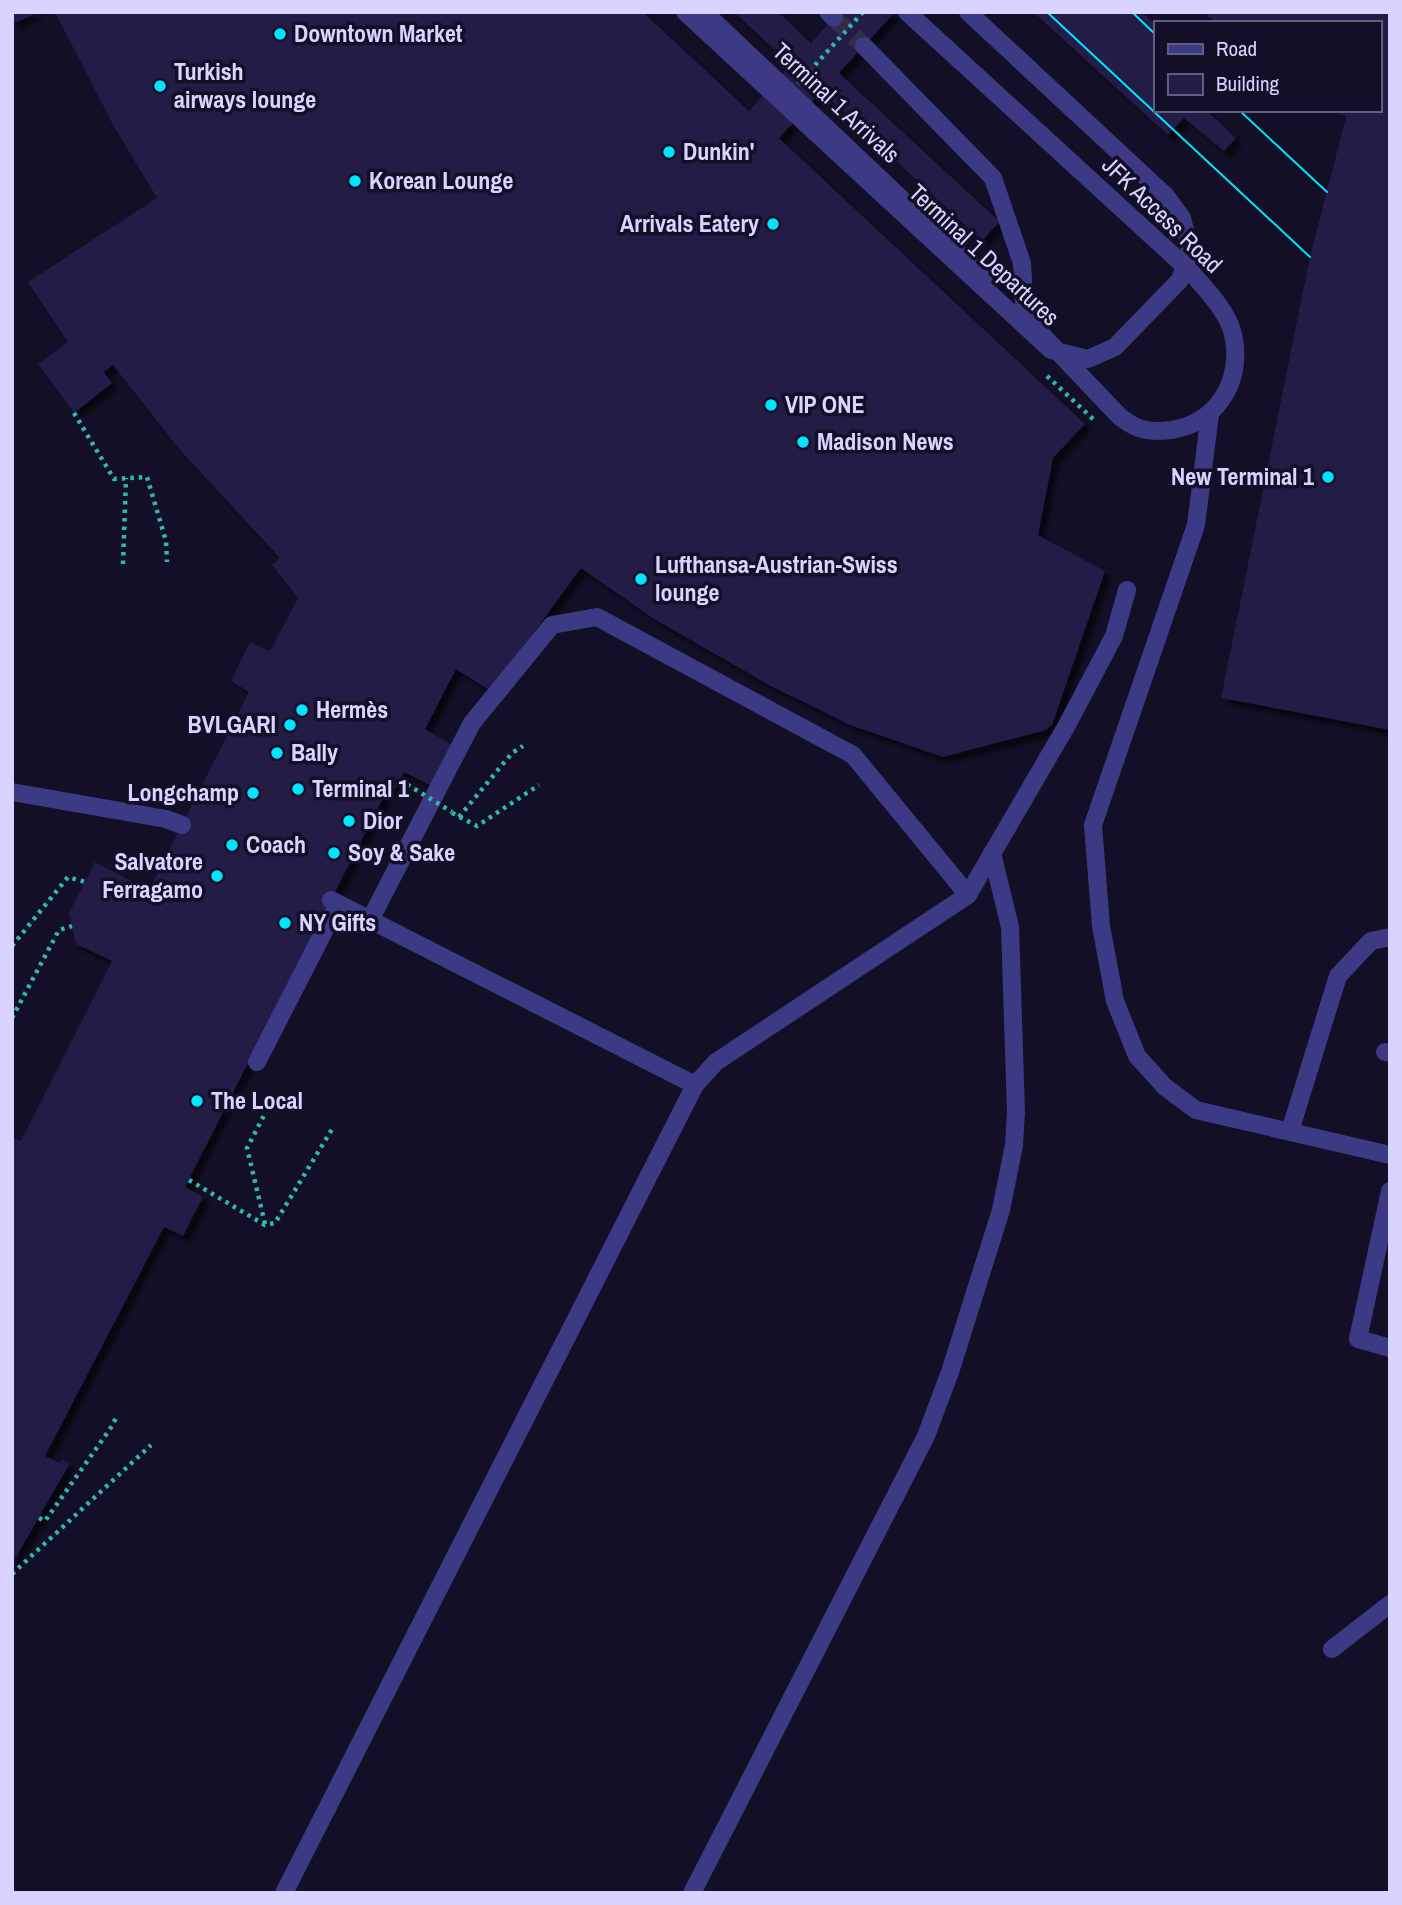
<svg xmlns="http://www.w3.org/2000/svg" width="1402" height="1905" viewBox="0 0 1402 1905" font-family="'Archivo Narrow',sans-serif">
<style>
.building{fill:#241b47;filter:url(#shadow)}
.lines{fill:none;stroke-linecap:round;stroke-linejoin:round}
.tertiary-tunnel{stroke:#312d47;stroke-width:18;stroke-dasharray:18 9;stroke-linecap:butt}
.path{stroke:#2fb8b0;stroke-width:4.5;stroke-dasharray:3.5 5;stroke-linecap:butt}
.service{stroke:#3d3a85;stroke-width:18}
.minor{stroke:#3d3a85;stroke-width:18}
.tertiary{stroke:#3d3a85;stroke-width:18}
.tram{stroke:#00e5ff;stroke-width:2}
.path-bridge{stroke:#2fb8b0;stroke-width:4.5;stroke-dasharray:3.5 5;stroke-linecap:butt}
.minor-bridge{stroke:#3d3a85;stroke-width:18}
.poi-dot{fill:#00e5ff;stroke:#130f26;stroke-width:2.5}
.labels{text-anchor:middle;stroke-width:7;stroke-linejoin:round;paint-order:stroke}
.poi-label{font-size:24px;font-weight:bold;fill:#d9d4ff;stroke:#130f26;text-anchor:start}
.street-label{font-size:24px;fill:#d9d4ff;stroke:#130f26}
</style>
<defs>
<filter id="shadow"><feDropShadow dx="6" dy="6" stdDeviation="2" flood-color="#0009"/></filter>
</defs>
<rect width="100%" height="100%" fill="#130f26"/>
<g class="building">
<polygon points="12,12 39,12 12,24"/>
<polygon points="55,12 643,12 749,111 791,65 734,12 778,12 811,43 839,12 895,12 839,73 1000,222 989,233 982,241 822,92 779,138 1085,424 1053,458 1038,535 1105,571 1052,725 1046,730 943,757 850,725 769,685 654,619 581,568 491,691 456,669 425,729 454,746 434,787 404,772 393,793 387,790 185,1187 203,1197 183,1236 164,1227 45,1456 60,1463 61,1459 70,1463 12,1564 12,1137 21,1141 112,961 76,944 69,913 95,862 143,887 138,896 145,898 249,692 231,681 250,642 270,651 298,598 272,565 280,558 179,449 113,365 104,372 112,383 74,413 38,364 68,342 28,282 157,198 113,125"/>
<polygon points="1033,12 1142,12 1155,24 1155,110 1210,110 1208,112 1236,138 1224,151 1184,118 1168,135"/>
<polygon points="1203,12 1390,12 1390,730 1221,698 1310,257 1346,117 1336,110 1379,110 1379,23 1217,23"/>
</g>
<g class="lines">
<polyline class="tertiary-tunnel" points="834,18 864,46"/>
<g class="path">
<polyline points="74,413 114,479 147,477 166,541 167,562"/>
<polyline points="123,564 126,478"/>
<polyline points="452,813 477,826 539,785"/>
<polyline points="459,817 512,753 523,746"/>
<polyline points="12,946 68,877 85,882"/>
<polyline points="12,1018 59,930 72,926"/>
<polyline points="189,1180 265,1225 275,1223 334,1126"/>
<polyline points="265,1224 247,1148 270,1104"/>
<polyline points="39,1518 45,1521 110,1429 116,1418"/>
<polyline points="12,1574 151,1445"/>
</g>
<g class="service">
<polyline points="1210,414 1196,525 1093,825 1101,926 1115,1001 1137,1056 1165,1087 1196,1110 1390,1155"/>
<polyline points="12,792 166,819 182,825"/>
<polyline points="331,900 695,1085"/>
<polyline points="370,920 472,723 552,625 597,617 853,755 968,895"/>
<polyline points="1385,1052 1390,1053"/>
<polyline points="257,1062 338,904"/>
<polyline points="1290,1131 1338,976 1371,941 1390,937"/>
<polyline points="1390,1191 1358,1339 1390,1348"/>
<polyline points="1332,1649 1390,1604"/>
<polyline points="284,1893 695,1085 716,1062 968,895 1067,725 1114,636 1127,590"/>
<polyline points="692,1893 926,1436 950,1372 1001,1210 1014,1145 1016,1112 1010,927 992,853"/>
</g>
<polyline class="minor" points="704,12 984,277"/>
<g class="tertiary">
<polyline points="828,12 834,18"/>
<path d="M 864,46 L 993,178 L 1022,263 L 1025,317 L 1120,417 C 1126,421 1132,426 1139,428 C 1149,432 1160,431 1171,430 C 1216,423 1241,384 1234,339 C 1230,313 1207,291 1191,272 L 907,12"/>
</g>
<g class="tram">
<polyline points="1047,12 1310,257"/>
<polyline points="1132,12 1155,34"/>
<polyline points="1239,110 1327,192"/>
</g>
<g class="path-bridge">
<polyline points="798,84 863,12"/>
<polyline points="1047,376 1093,419"/>
<polyline points="400,780 452,812"/>
</g>
<polyline class="minor-bridge" points="685,12 1051,350 1088,359 1115,347 1180,280 1190,250 1182,218 1166,196 968,12"/>
</g>
<g class="poi-dot">
<circle cx="280" cy="34" r="7"/>
<circle cx="160" cy="86" r="7"/>
<circle cx="669" cy="152" r="7"/>
<circle cx="355" cy="181" r="7"/>
<circle cx="773" cy="224" r="7"/>
<circle cx="771" cy="405" r="7"/>
<circle cx="803" cy="442" r="7"/>
<circle cx="1328" cy="477" r="7"/>
<circle cx="641" cy="579" r="7"/>
<circle cx="302" cy="710" r="7"/>
<circle cx="290" cy="725" r="7"/>
<circle cx="277" cy="753" r="7"/>
<circle cx="298" cy="789" r="7"/>
<circle cx="253" cy="793" r="7"/>
<circle cx="349" cy="821" r="7"/>
<circle cx="232" cy="845" r="7"/>
<circle cx="334" cy="853" r="7"/>
<circle cx="217" cy="876" r="7"/>
<circle cx="285" cy="923" r="7"/>
<circle cx="197" cy="1101" r="7"/>
</g>
<g class="labels">
<g class="poi-label">
<text x="294" y="42">Downtown Market</text>
<text x="174" y="80">Turkish<tspan x="174" dy="28">airways lounge</tspan></text>
<text x="683" y="160">Dunkin'</text>
<text x="369" y="189">Korean Lounge</text>
<text x="759" y="232" text-anchor="end">Arrivals Eatery</text>
<text x="785" y="413">VIP ONE</text>
<text x="817" y="450">Madison News</text>
<text x="1314" y="485" text-anchor="end">New Terminal 1</text>
<text x="655" y="573">Lufthansa-Austrian-Swiss<tspan x="655" dy="28">lounge</tspan></text>
<text x="316" y="718">Hermès</text>
<text x="276" y="733" text-anchor="end">BVLGARI</text>
<text x="291" y="761">Bally</text>
<text x="312" y="797">Terminal 1</text>
<text x="239" y="801" text-anchor="end">Longchamp</text>
<text x="363" y="829">Dior</text>
<text x="246" y="853">Coach</text>
<text x="348" y="861">Soy &amp; Sake</text>
<text x="203" y="870" text-anchor="end">Salvatore<tspan x="203" dy="28">Ferragamo</tspan></text>
<text x="299" y="931">NY Gifts</text>
<text x="211" y="1109">The Local</text>
</g>
<g class="street-label">
<text transform="translate(836 103) rotate(43)" y="8">Terminal 1 Arrivals</text>
<text transform="translate(1162 215) rotate(44)" y="8">JFK Access Road</text>
<text transform="translate(984 255) rotate(43)" y="8">Terminal 1 Departures</text>
</g>
</g>
<rect width="1402" height="1905" fill="none" stroke="#d9d4ff" stroke-width="28"/>
<rect x="1154" y="21" width="228" height="91" fill="#130f26" stroke="#625e7d" stroke-width="2"/>
<rect x="1168" y="44" width="35" height="10" fill="#3d3a85" stroke="#625e7d" stroke-width="2"/>
<text x="1216" y="56" font-size="21" fill="#d9d4ff">Road</text>
<rect x="1168" y="74" width="35" height="21" fill="#241b47" stroke="#625e7d" stroke-width="2"/>
<text x="1216" y="91" font-size="21" fill="#d9d4ff">Building</text>
</svg>
